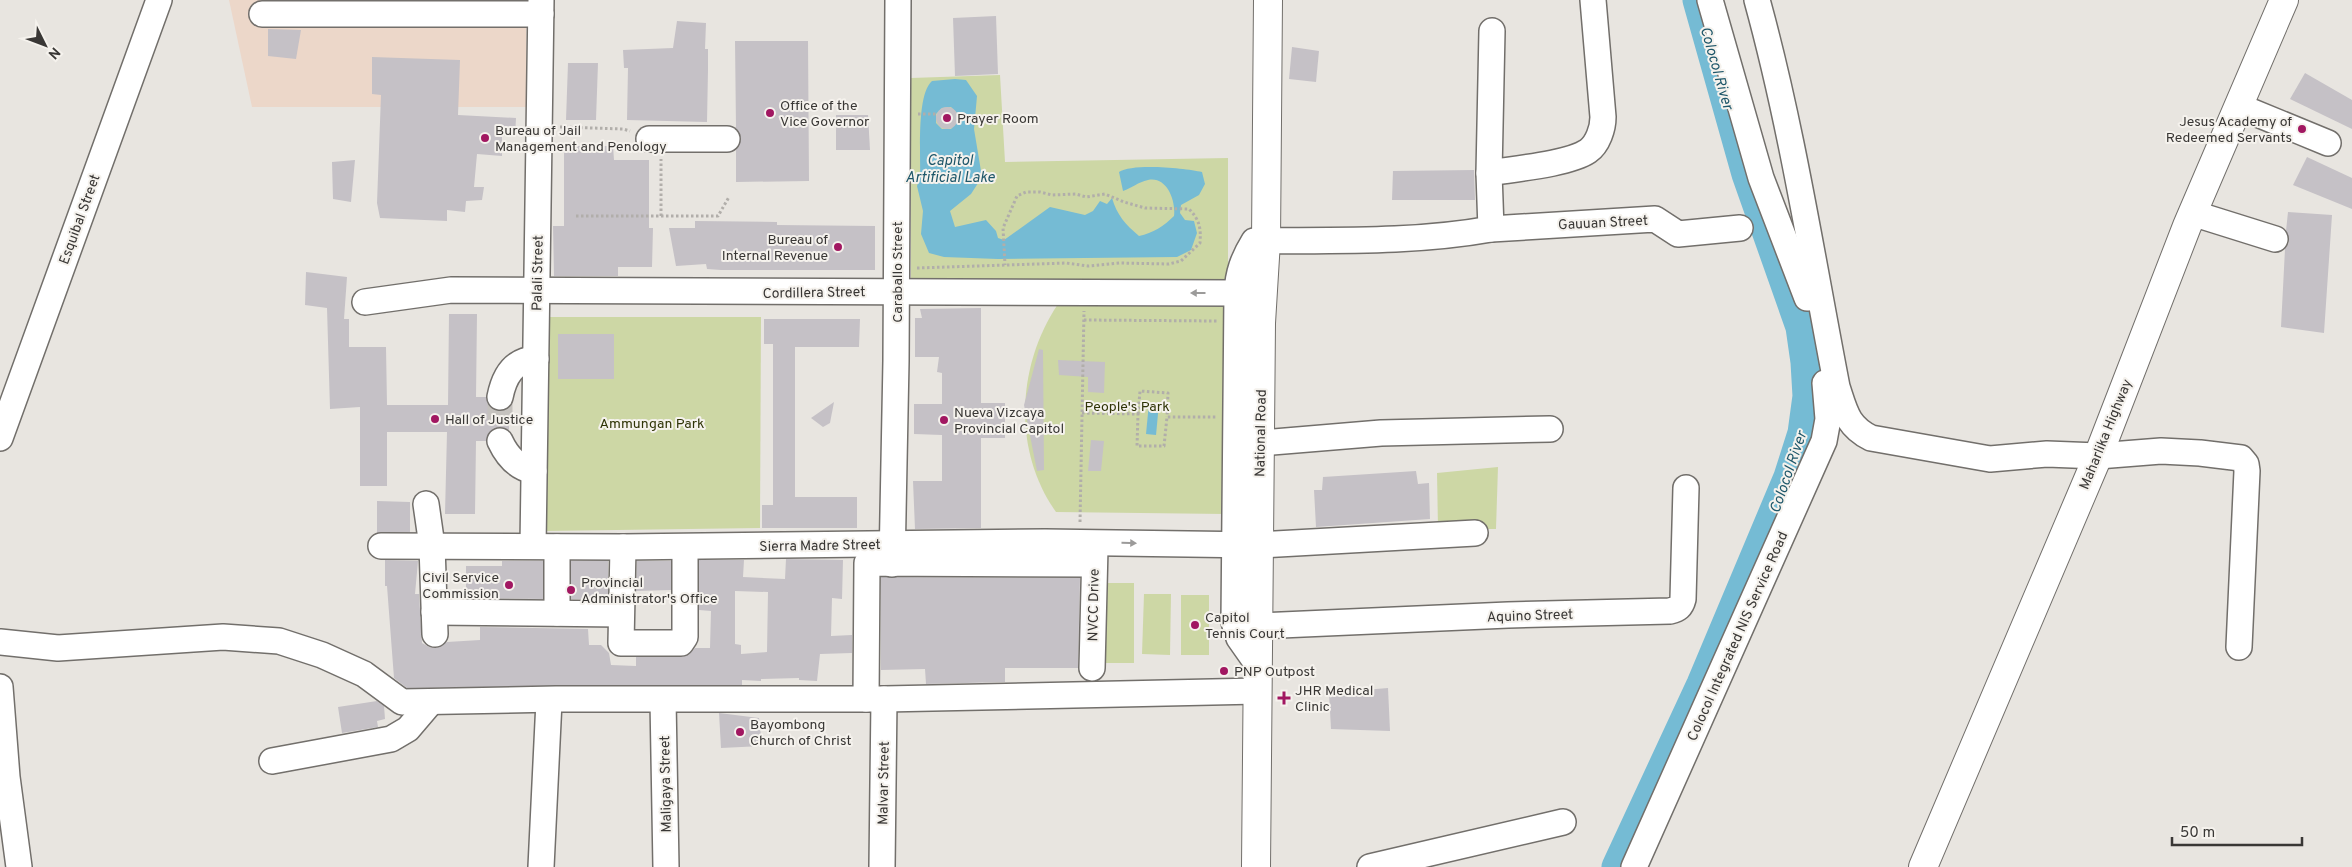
<svg xmlns="http://www.w3.org/2000/svg" width="2352" height="867" viewBox="0 0 2352 867" font-family="Overpass,sans-serif">
<style>
.commercial{fill:#ecd7c9}
.green{fill:#cdd7a5}
.water{fill:#75bbd4;fill-rule:evenodd}
.lines{fill:none;stroke-linecap:round;stroke-linejoin:round}
.river{stroke:#75bbd4;stroke-width:31}
.building{fill:#c5c1c6;fill-rule:evenodd}
.minor-tunnel{stroke:#c5c2be;stroke-width:25;stroke-dasharray:25 12;stroke-linecap:butt}
.minor-casing{stroke:#726f6b;stroke-width:28}
.major-casing{stroke:#726f6b;stroke-width:30}
.highway-casing{stroke:#726f6b;stroke-width:30}
.path{stroke:#b1aeaa;stroke-width:3;stroke-dasharray:2.5 2.5;stroke-linecap:butt}
.minor{stroke:#fff;stroke-width:25}
.major{stroke:#fff;stroke-width:28}
.highway{stroke:#fff;stroke-width:28}
.oneway{fill:#9c9b9a}
.poi-dot{fill:#a11761;stroke:#f5f2ed;stroke-width:2}
.labels{text-anchor:middle;stroke-width:4;stroke-linejoin:round;paint-order:stroke}
.poi-label{font-size:14px;fill:#393735;stroke:#f5f2ed;text-anchor:start}
.street-label{font-size:14px;fill:#393735;stroke:#f5f2ed}
.park-label{font-size:14px;fill:#2f3406;stroke:#f5f2ed}
.water-label{font-size:15px;font-style:italic;fill:#1d5669;stroke:#f5f2ed}
</style>
<rect width="100%" height="100%" fill="#e8e5e0"/>
<polygon class="commercial" points="229,0 526,0 527,107 252,107"/>
<g class="green">
<polygon points="1000,75 1005,162 1228,158 1228,290 911,289 911,78"/>
<path d="M 1225,302 L 1225,514 L 1056,512 C 1012,450 1017,365 1058,304 Z"/>
<polygon points="545,317 761,317 760,528 545,531"/>
<polygon points="1498,467 1496,529 1438,529 1437,473"/>
<rect x="1094" y="583" width="40" height="80"/>
<polygon points="1144,594 1171,594 1170,655 1142,654"/>
<rect x="1181" y="595" width="28" height="60"/>
</g>
<g class="water">
<path d="M 955,79 L 966,80 L 977,96 L 974,129 L 982,177 L 971,194 L 950,211 L 955,227 L 986,220 L 996,231 L 998,238 L 1004,240 L 1050,207 L 1085,215 L 1093,211 L 1100,201 L 1107,204 L 1112,198 C 1117,215 1125,224 1139,236 C 1153,233 1164,226 1174,216 C 1176,201 1167,176 1148,180 C 1138,182 1132,188 1123,191 L 1119,172 C 1132,163 1185,168 1202,172 L 1205,184 L 1199,195 L 1181,205 L 1180,213 L 1185,220 L 1194,221 L 1197,233 L 1191,250 L 1177,257 L 998,259 L 944,257 L 929,253 L 921,234 L 923,211 L 917,186 L 920,178 C 921,156 916,95 932,81 ZM 951,107 L 957,113 L 957,122 L 951,129 L 942,129 L 936,123 L 936,114 L 942,108 Z"/>
<polygon points="1149,403 1159,403 1156,435 1146,434"/>
</g>
<g class="lines">
<polyline class="river" points="1617,867 1702,684 1789,477 1803,433 1808,396 1806,362 1801,327 1747,174 1698,0"/>
</g>
<g class="building">
<polygon points="996,16 998,74 955,76 953,18"/>
<polygon points="677,21 706,23 705,49 708,49 708,70 707,122 627,120 628,68 624,68 623,50 673,48"/>
<polygon points="268,29 301,30 296,59 268,56"/>
<polygon points="735,41 808,41 809,181 736,182 736,150 741,139 736,128"/>
<polygon points="1292,47 1319,51 1316,82 1289,79"/>
<polygon points="372,57 460,60 458,115 516,118 515,137 502,135 502,156 477,154 474,187 484,187 482,200 466,201 465,212 447,210 447,221 380,218 377,203 381,95 372,94"/>
<polygon points="568,63 598,63 596,120 566,120"/>
<polygon points="2305,73 2352,100 2352,129 2290,99"/>
<circle cx="947" cy="118" r="11"/>
<polygon points="836,115 868,115 870,150 836,150"/>
<polygon points="564,146 613,146 614,160 649,160 649,228 653,228 652,267 618,267 618,276 554,276 553,226 564,226"/>
<polygon points="2307,157 2352,178 2352,209 2293,185"/>
<polygon points="355,160 351,202 333,199 332,162"/>
<polygon points="1474,170 1475,200 1392,200 1393,171"/>
<polygon points="2288,212 2332,215 2324,333 2281,327 2285,249 2289,243 2286,231"/>
<polygon points="695,221 777,222 777,225 875,226 875,270 721,270 707,269 706,264 676,266 669,228 695,228"/>
<polygon points="306,272 347,277 344,319 349,319 349,347 386,347 387,405 448,405 449,314 477,314 476,397 486,397 490,407 496,411 504,411 509,408 509,430 501,427 494,428 488,434 486,441 476,441 475,514 445,514 447,432 387,432 387,486 360,486 360,407 330,409 327,308 305,305"/>
<polygon points="981,308 981,403 1005,403 1005,438 981,438 981,528 915,529 913,481 942,481 942,435 914,434 914,404 942,404 942,373 937,372 939,357 915,357 915,318 922,318 920,309"/>
<polygon points="764,319 860,319 859,347 795,347 795,497 857,497 857,528 762,528 762,505 773,505 773,344 764,344"/>
<rect x="558" y="334" width="56" height="45"/>
<polygon points="1039,349 1043,350 1044,470 1037,471 1024,405"/>
<polygon points="1058,360 1105,362 1104,393 1088,392 1088,377 1059,375"/>
<polygon points="834,402 830,423 823,427 811,418"/>
<polygon points="1091,440 1104,441 1101,471 1088,471"/>
<polygon points="1416,471 1418,484 1429,483 1430,519 1316,527 1314,490 1322,490 1323,477"/>
<polygon points="377,501 410,502 410,532 377,533"/>
<path d="M 786,559 L 843,560 L 842,599 L 832,598 L 831,636 L 852,635 L 852,653 L 820,654 L 817,681 L 799,680 L 799,678 L 761,679 L 761,681 L 742,680 L 742,685 L 407,688 L 394,678 L 387,586 L 385,586 L 385,560 L 418,561 L 415,594 L 419,594 L 422,643 L 429,647 L 436,648 L 447,642 L 480,640 L 480,627 L 588,629 L 589,645 L 601,645 L 609,653 L 611,665 L 636,666 L 636,657 L 681,657 L 688,655 L 695,648 L 710,648 L 711,611 L 699,610 L 699,560 L 744,560 L 743,577 L 785,579 ZM 735,591 L 768,592 L 767,652 L 741,654 L 741,645 L 735,644 Z"/>
<polygon points="502,561 543,561 543,599 466,598 466,566 502,566"/>
<rect x="571" y="561" width="37" height="38"/>
<polygon points="637,561 671,561 671,590 636,591"/>
<polygon points="881,577 1080,578 1078,668 1005,668 1005,682 926,684 925,669 881,670"/>
<polygon points="1388,688 1390,731 1331,729 1329,693"/>
<polygon points="377,701 384,706 385,719 377,721 378,727 342,733 338,707"/>
<polygon points="719,713 759,718 762,746 721,748"/>
</g>
<g class="lines">
<polyline class="minor-tunnel" points="500,397 500,441"/>
<g class="minor-casing">
<g id="minor">
<polyline points="1710,0 1761,178 1807,298"/>
<path d="M 1757,0 C 1792,127 1812,258 1837,387 C 1845,411 1847,426 1871,438 L 1990,459 L 2047,454 L 2098,456 L 2161,451 L 2200,453 L 2241,458 L 2246,464 L 2247,471 L 2239,647"/>
<polyline points="262,14 541,14"/>
<polyline points="2238,106 2328,143"/>
<polyline points="649,139 727,139"/>
<polyline points="1489,173 1492,31"/>
<polyline points="2192,213 2275,239"/>
<polyline points="1491,229 1655,219 1678,234 1740,228"/>
<polyline points="365,302 451,290 1237,293 1254,291"/>
<path d="M 500,397 C 504,377 513,360 536,359"/>
<polyline points="0,438 159,0"/>
<path d="M 500,441 C 507,456 517,468 534,471"/>
<polyline points="1260,443 1381,433 1550,429"/>
<polyline points="426,504 432,546 435,634"/>
<polyline points="381,546 623,547 1045,542 1259,545 1475,533"/>
<polyline points="533,546 541,0"/>
<polyline points="623,547 621,643 681,643 685,637 685,547"/>
<polyline points="892,564 896,361 898,0"/>
<polyline points="434,612 621,614"/>
<polyline points="557,613 557,547"/>
<path d="M 1259,626 L 1508,615 L 1670,611 C 1678,609 1681,607 1683,599 L 1686,488"/>
<polyline points="0,642 58,648 223,637 279,641 322,655 364,674 402,702 556,699 884,699 1258,691"/>
<path d="M 1258,665 L 1239,638 L 1234,622 L 1237,293 C 1238,273 1243,259 1254,241 C 1332,240 1413,243 1491,229 L 1489,173 C 1513,169 1569,164 1588,151 C 1598,144 1603,128 1603,117 L 1593,0"/>
<polyline points="1092,668 1095,548"/>
<polyline points="0,687 7,777 19,867"/>
<polyline points="866,699 867,563 1094,564"/>
<polyline points="663,700 666,867"/>
<polyline points="272,761 391,739 408,729 431,702"/>
<polyline points="541,867 549,701"/>
<polyline points="882,867 884,699"/>
<polyline points="1370,867 1563,822"/>
<polyline points="1634,867 1824,441 1828,419 1825,383"/>
</g>
</g>
<g class="major-casing">
<polyline id="major" points="1256,867 1261,323 1266,241 1268,0"/>
</g>
<g class="highway-casing">
<polyline id="highway" points="1923,867 2098,456 2187,226 2284,0"/>
</g>
<g class="path">
<polyline points="918,114 936,114"/>
<polyline points="560,127 623,129 630,131"/>
<polyline points="576,216 718,216 729,197"/>
<polyline points="661,216 661,159"/>
<path d="M 917,268 L 1066,263 L 1088,266 L 1120,263 L 1169,264 L 1181,261 L 1200,243 C 1201,229 1200,220 1189,209 L 1145,208 L 1124,202 L 1105,194 L 1086,197 L 1076,194 L 1052,195 L 1040,192 L 1026,192 L 1017,196 L 1003,228 L 1005,265"/>
<polyline points="1084,320 1217,321"/>
<polyline points="1082,413 1138,414 1137,446 1164,446 1167,417 1217,417"/>
<polyline points="1138,414 1140,391 1168,393 1167,417"/>
<polyline points="1080,522 1084,311"/>
</g>
<use href="#minor" class="minor"/>
<use href="#major" class="major"/>
<use href="#highway" class="highway"/>
</g>
<defs><path id="oneway-solid" d="M-6-.8H1V-3.2L6.5 0L1 3.2V.8H-6Z" transform="scale(1.25)"/></defs>
<g class="oneway">
<use href="#oneway-solid" transform="translate(1198 293) rotate(-180)"/>
<use href="#oneway-solid" transform="translate(1129 543) rotate(1)"/>
</g>
<g class="poi-dot">
<circle cx="770" cy="113" r="5"/>
<circle cx="947" cy="118" r="5"/>
<circle cx="2302" cy="129" r="5"/>
<circle cx="485" cy="138" r="5"/>
<circle cx="838" cy="247" r="5"/>
<circle cx="435" cy="419" r="5"/>
<circle cx="944" cy="420" r="5"/>
<circle cx="509" cy="585" r="5"/>
<circle cx="571" cy="590" r="5"/>
<circle cx="1195" cy="625" r="5"/>
<circle cx="1224" cy="671" r="5"/>
<path d="M1281.5 690.5h5v5h5v5h-5v5h-5v-5h-5v-5h5z"/>
<circle cx="740" cy="732" r="5"/>
</g>
<g class="labels">
<g class="poi-label">
<text x="780" y="110">Office of the<tspan x="780" dy="16">Vice Governor</tspan></text>
<text x="957" y="123">Prayer Room</text>
<text x="2292" y="126" text-anchor="end">Jesus Academy of<tspan x="2292" dy="16">Redeemed Servants</tspan></text>
<text x="495" y="135">Bureau of Jail<tspan x="495" dy="16">Management and Penology</tspan></text>
<text x="828" y="244" text-anchor="end">Bureau of<tspan x="828" dy="16">Internal Revenue</tspan></text>
<text x="954" y="417">Nueva Vizcaya<tspan x="954" dy="16">Provincial Capitol</tspan></text>
<text x="445" y="424">Hall of Justice</text>
<text x="499" y="582" text-anchor="end">Civil Service<tspan x="499" dy="16">Commission</tspan></text>
<text x="581" y="587">Provincial<tspan x="581" dy="16">Administrator's Office</tspan></text>
<text x="1205" y="622">Capitol<tspan x="1205" dy="16">Tennis Court</tspan></text>
<text x="1234" y="676">PNP Outpost</text>
<text x="1295" y="695">JHR Medical<tspan x="1295" dy="16">Clinic</tspan></text>
<text x="750" y="729">Bayombong<tspan x="750" dy="16">Church of Christ</tspan></text>
</g>
<g class="street-label">
<text transform="translate(79 219) rotate(-70)" y="5">Esquibal Street</text>
<text transform="translate(1603 222) rotate(-3)" y="5">Gauuan Street</text>
<text transform="translate(897 272) rotate(-90)" y="5">Caraballo Street</text>
<text transform="translate(537 273) rotate(-89)" y="5">Palali Street</text>
<text transform="translate(814 292) rotate(-1)" y="5">Cordillera Street</text>
<text transform="translate(1260 433) rotate(-89)" y="5">National Road</text>
<text transform="translate(2105 434) rotate(-68)" y="5">Maharlika Highway</text>
<text transform="translate(820 545) rotate(-1)" y="5">Sierra Madre Street</text>
<text transform="translate(1093 605) rotate(-89)" y="5">NVCC Drive</text>
<text transform="translate(1530 615) rotate(-2)" y="5">Aquino Street</text>
<text transform="translate(1737 636) rotate(-66)" y="5">Colocol Integrated NIS Service Road</text>
<text transform="translate(883 783) rotate(-89)" y="5">Malvar Street</text>
<text transform="translate(665 784) rotate(-91)" y="5">Maligaya Street</text>
</g>
<g class="park-label">
<text x="1127" y="411">People's Park</text>
<text x="652" y="428">Ammungan Park</text>
</g>
<g class="water-label">
<text transform="translate(1717 68) rotate(74)" y="5">Colocol River</text>
<text x="950" y="165">Capitol<tspan x="950" dy="17">Artificial Lake</tspan></text>
<text transform="translate(1788 472) rotate(-71)" y="5">Colocol River</text>
</g>
</g>
<g transform="translate(45 45) rotate(132)" stroke="#f5f2ed" stroke-width="4" paint-order="stroke">
<path d="M0-4L9 19L0 12L-9 19Z" fill="#393735"/>
<text y="-8" font-size="14" font-weight="bold" text-anchor="middle" fill="#393735">N</text>
</g>
<path d="M2172 837v8h130v-8" fill="none" stroke="#393735" stroke-width="2.5"/>
<text x="2180" y="837" font-size="15" fill="#393735" stroke="#f5f2ed" stroke-width="4" paint-order="stroke">50 m</text>
</svg>
